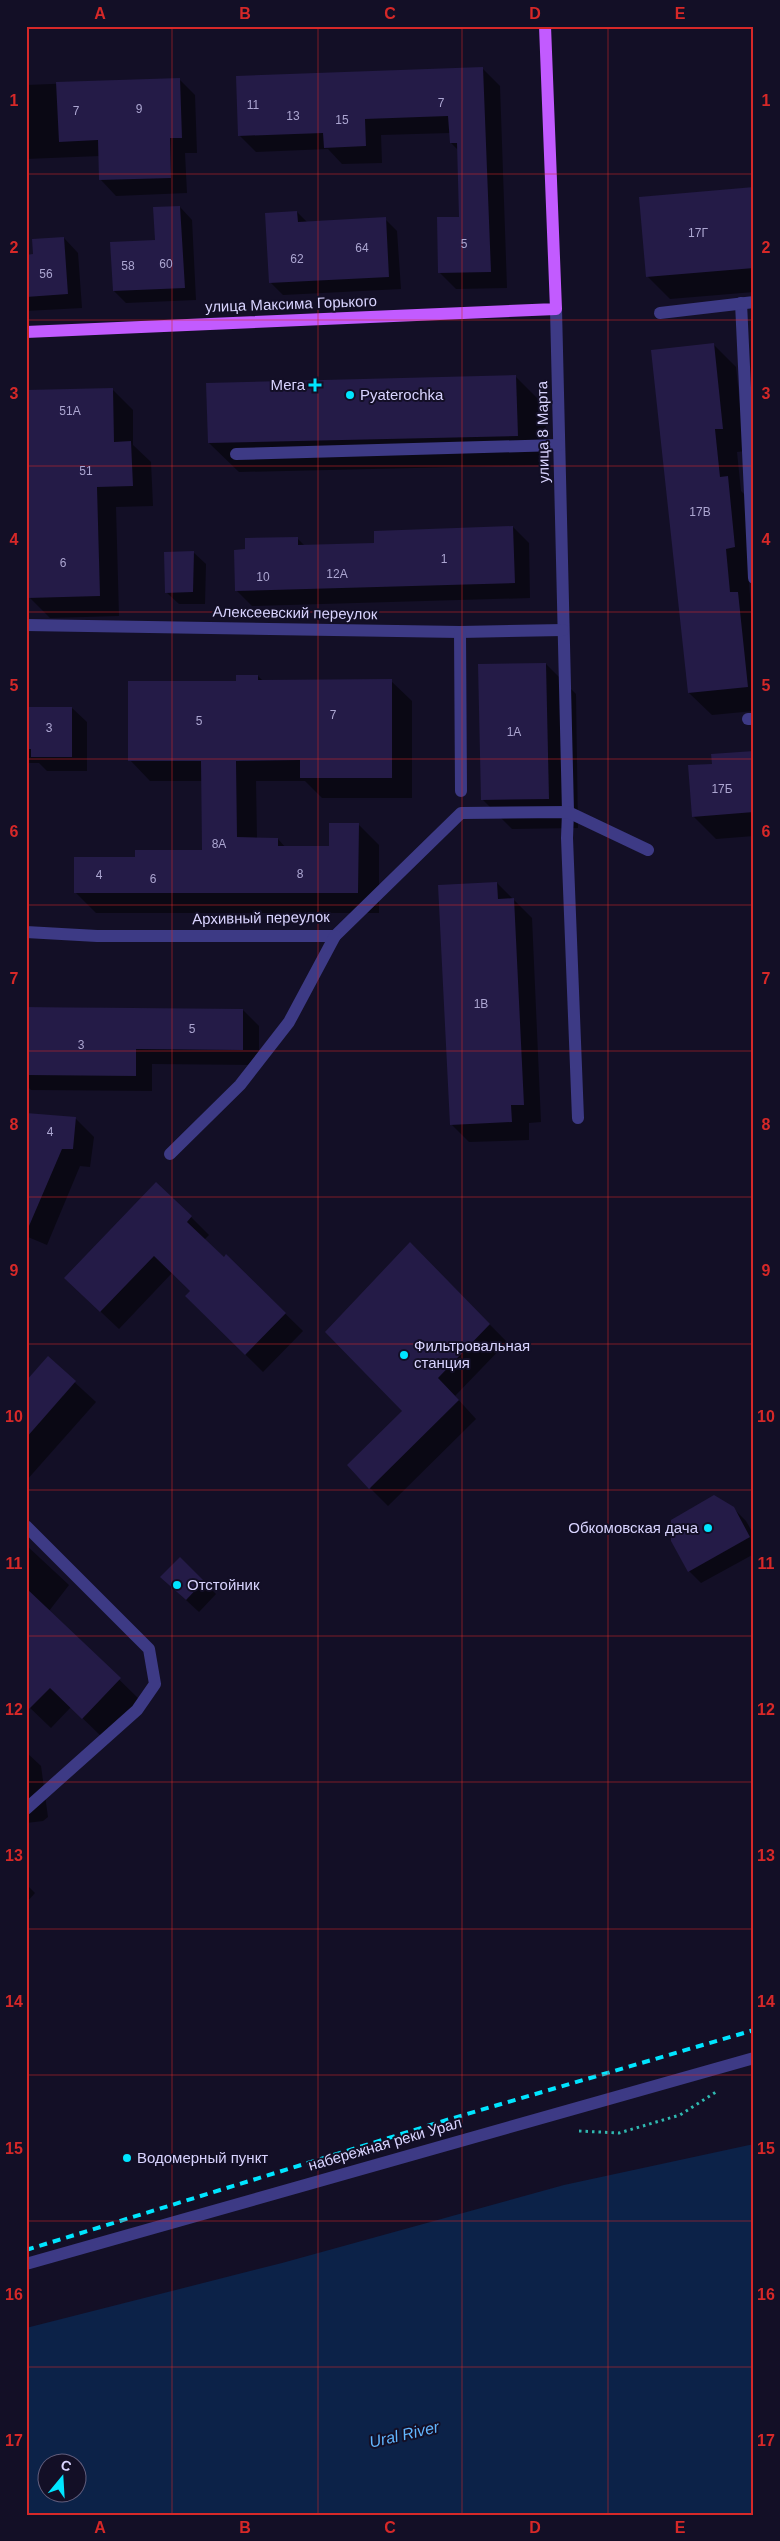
<svg xmlns="http://www.w3.org/2000/svg" width="780" height="2541" viewBox="0 0 780 2541" font-family="Arial,sans-serif">
<style>
.water{fill:#0c2248;fill-rule:evenodd}
.shadow{fill:#0007}
.building{fill:#241b47}
.lines{fill:none;stroke-linecap:round;stroke-linejoin:round}
.path{stroke:#2fb8b0;stroke-width:3;stroke-dasharray:2.5 4;stroke-linecap:butt}
.minor{stroke:#3d3a85;stroke-width:12}
.major{stroke:#c25bff;stroke-width:12}
.rail{stroke:#00e5ff;stroke-width:4;stroke-dasharray:8 6;stroke-linecap:butt}
.grid{fill:none;stroke:#d62828;stroke-width:1;stroke-opacity:0.55}
.poi-dot{fill:#00e5ff;stroke:#130f26;stroke-width:2}
.labels{text-anchor:middle;stroke-width:4;stroke-linejoin:round;paint-order:stroke}
.number-label{font-size:12px;fill:#aca6d1}
.street-label{font-size:15px;fill:#d9d4ff;stroke:#130f26}
.poi-label{font-size:15px;fill:#d9d4ff;stroke:#130f26;text-anchor:start}
.water-label{font-size:16px;font-style:italic;fill:#62b6ff;stroke:#130f26}
.neatline{fill:none;stroke:#d62828;stroke-width:2}
.grid-label{font-size:16px;text-anchor:middle;font-weight:bold;fill:#d62828}
</style>
<rect width="100%" height="100%" fill="#130f26"/>
<path class="water" d="M 754,2144 L 754,2515 L 26,2515 L 26,2328 L 282,2263 L 564,2185 ZM 48,2464 L 78,2464 L 78,2494 L 48,2494 Z"/>
<g class="shadow">
<polygon points="483,69 500,86 507,288 456,289 439,272 460,218 459,151 451,143 450,133 381,135 382,163 342,164 328,149 256,152 239,135"/>
<polygon points="179,79 195,95 197,153 185,153 187,193 116,196 101,180 100,156 26,159 26,85"/>
<polygon points="754,189 754,292 670,299 647,276"/>
<polygon points="180,207 192,220 196,300 126,303 114,291 156,241"/>
<polygon points="297,212 308,223 385,219 397,231 401,289 283,295 270,282"/>
<polygon points="64,238 78,253 82,308 26,311 26,256 35,255"/>
<polygon points="714,345 736,367 745,451 737,452 741,491 750,500 748,571 751,607 754,609 754,711 712,715 689,693"/>
<polygon points="515,376 545,406 547,465 239,472 209,443"/>
<polygon points="113,390 133,410 133,445 151,462 153,506 116,507 119,616 50,618 30,598 26,505 26,392"/>
<polygon points="513,527 529,543 530,598 252,606 236,590 246,551 297,538 305,546 376,544"/>
<polygon points="193,552 206,564 205,604 179,604 166,592"/>
<polygon points="546,664 576,694 578,828 512,829 483,800"/>
<polygon points="258,676 263,681 391,681 412,701 412,798 322,798 305,781 256,781 257,839 278,839 286,848 330,847 358,824 379,845 379,913 96,913 75,892 136,859 203,851 202,781 150,781 130,760 237,682"/>
<polygon points="26,708 72,708 87,722 87,771 47,771 39,763 26,763"/>
<polygon points="754,752 754,836 716,839 693,816 713,765"/>
<polygon points="26,863 29,866 29,912 26,912"/>
<polygon points="497,883 532,918 541,1122 529,1123 529,1140 469,1142 451,1124"/>
<polygon points="26,1007 243,1010 259,1026 259,1065 152,1064 152,1091 31,1090 26,1085"/>
<polygon points="26,1115 76,1119 94,1137 90,1167 80,1166 47,1245 28,1237 26,1240"/>
<polygon points="191,1217 209,1235 204,1240 224,1259 226,1256 303,1331 263,1372 186,1296 191,1291 172,1273 119,1329 84,1296"/>
<polygon points="410,1244 507,1342 455,1396 476,1419 388,1506 370,1488 404,1411"/>
<polygon points="48,1358 96,1402 26,1481 26,1382"/>
<polygon points="733,1508 746,1521 754,1535 754,1554 701,1583 689,1571"/>
<polygon points="26,1545 69,1585 49,1611 140,1700 103,1738 71,1707 51,1728 26,1704"/>
<polygon points="180,1559 216,1594 199,1612 174,1589"/>
<polygon points="26,1752 41,1766 48,1817 43,1821 26,1823"/>
<polygon points="26,1884 35,1893 26,1903"/>
</g>
<g class="building">
<polygon points="483,67 491,272 438,273 437,217 459,217 457,143 450,143 448,116 365,119 366,146 324,148 323,133 238,136 236,76"/>
<polygon points="180,78 182,138 170,138 171,178 99,180 98,140 59,142 56,82"/>
<polygon points="754,187 754,268 646,277 639,197"/>
<polygon points="180,206 185,288 113,291 110,242 155,240 153,207"/>
<polygon points="297,211 298,222 386,217 389,277 269,283 265,213"/>
<polygon points="64,237 68,294 26,297 26,255 33,254 32,239"/>
<polygon points="714,343 723,429 715,429 720,477 728,476 735,547 726,549 730,592 738,592 748,687 688,693 651,350"/>
<polygon points="516,375 518,436 208,443 206,383"/>
<polygon points="113,388 114,442 131,441 133,486 97,487 100,596 28,598 26,390"/>
<polygon points="513,526 515,583 235,591 234,550 245,549 245,538 298,537 298,545 374,543 374,531"/>
<polygon points="194,551 193,592 165,593 164,552"/>
<polygon points="546,663 549,799 481,800 478,664"/>
<polygon points="236,675 258,675 258,680 392,679 392,778 300,778 300,760 236,761 237,837 278,838 278,846 329,846 329,823 359,823 358,893 74,893 74,857 135,857 135,850 202,850 201,761 128,761 128,681 236,681"/>
<polygon points="26,707 72,707 72,757 31,757 31,749 26,749"/>
<polygon points="754,751 754,812 692,817 688,765 712,764 711,754"/>
<polygon points="497,882 498,899 514,898 524,1105 511,1105 512,1122 450,1125 438,885"/>
<polygon points="26,1007 243,1009 243,1050 136,1049 136,1076 26,1075"/>
<polygon points="26,1113 76,1117 73,1149 62,1149 26,1233"/>
<polygon points="156,1182 192,1216 187,1222 224,1257 226,1254 286,1313 245,1355 185,1296 190,1291 154,1256 100,1312 64,1278"/>
<polygon points="410,1242 490,1324 438,1378 459,1400 369,1489 347,1465 402,1411 325,1332"/>
<polygon points="48,1356 76,1381 26,1438 26,1381"/>
<polygon points="714,1495 734,1507 750,1537 688,1572 671,1541 671,1520"/>
<polygon points="180,1557 204,1581 186,1600 160,1577"/>
<polygon points="26,1588 121,1678 82,1719 50,1688 26,1712"/>
</g>
<g class="lines">
<polyline class="path" points="579,2131 619,2133 680,2115 716,2092"/>
<g class="minor">
<polyline points="741,303 754,578"/>
<polyline points="556,309 568,812 567,838 578,1118"/>
<polyline points="660,313 754,302"/>
<polyline points="236,454 559,445"/>
<polyline points="26,625 460,632 563,630"/>
<polyline points="460,632 461,791"/>
<polyline points="748,719 754,719"/>
<polyline points="26,932 97,936 335,936 461,813 568,812 648,850"/>
<polyline points="170,1154 240,1085 289,1022 335,936"/>
<polyline points="26,1526 149,1649 155,1684 137,1710 26,1809"/>
<polyline points="26,2264 754,2058"/>
</g>
<polyline class="major" points="26,332 556,309 545,26"/>
<polyline class="rail" points="26,2250 450,2119 754,2030"/>
</g>
<path class="grid" d="M 172,26 L 172,2515M 318,26 L 318,2515M 462,26 L 462,2515M 608,26 L 608,2515M 26,174 L 754,174M 26,320 L 754,320M 26,466 L 754,466M 26,612 L 754,612M 26,759 L 754,759M 26,905 L 754,905M 26,1051 L 754,1051M 26,1197 L 754,1197M 26,1344 L 754,1344M 26,1490 L 754,1490M 26,1636 L 754,1636M 26,1782 L 754,1782M 26,1929 L 754,1929M 26,2075 L 754,2075M 26,2221 L 754,2221M 26,2367 L 754,2367"/>
<g class="poi-dot">
<path d="M312.5 377.5h5v5h5v5h-5v5h-5v-5h-5v-5h5z"/>
<circle cx="350" cy="395" r="5"/>
<circle cx="404" cy="1355" r="5"/>
<circle cx="708" cy="1528" r="5"/>
<circle cx="177" cy="1585" r="5"/>
<circle cx="127" cy="2158" r="5"/>
</g>
<g class="labels">
<g class="number-label">
<text x="441" y="107">7</text>
<text x="253" y="109">11</text>
<text x="139" y="113">9</text>
<text x="76" y="115">7</text>
<text x="293" y="120">13</text>
<text x="342" y="124">15</text>
<text x="698" y="237">17Г</text>
<text x="464" y="248">5</text>
<text x="362" y="252">64</text>
<text x="297" y="263">62</text>
<text x="166" y="268">60</text>
<text x="128" y="270">58</text>
<text x="46" y="278">56</text>
<text x="70" y="415">51А</text>
<text x="86" y="475">51</text>
<text x="700" y="516">17В</text>
<text x="444" y="563">1</text>
<text x="63" y="567">6</text>
<text x="337" y="578">12А</text>
<text x="263" y="581">10</text>
<text x="333" y="719">7</text>
<text x="199" y="725">5</text>
<text x="49" y="732">3</text>
<text x="514" y="736">1А</text>
<text x="722" y="793">17Б</text>
<text x="219" y="848">8А</text>
<text x="300" y="878">8</text>
<text x="99" y="879">4</text>
<text x="153" y="883">6</text>
<text x="481" y="1008">1В</text>
<text x="192" y="1033">5</text>
<text x="81" y="1049">3</text>
<text x="50" y="1136">4</text>
</g>
<g class="street-label">
<text transform="translate(291 304) rotate(-2)" y="5">улица Максима Горького</text>
<text transform="translate(543 432) rotate(-91)" y="5">улица 8 Марта</text>
<text transform="translate(295 613) rotate(1)" y="5">Алексеевский переулок</text>
<text transform="translate(261 918) rotate(-1)" y="5">Архивный переулок</text>
<text transform="translate(385 2144) rotate(-16)" y="5">набережная реки Урал</text>
</g>
<g class="poi-label">
<text x="305" y="390" text-anchor="end">Мега</text>
<text x="360" y="400">Pyaterochka</text>
<text x="414" y="1351">Фильтровальная<tspan x="414" dy="17">станция</tspan></text>
<text x="698" y="1533" text-anchor="end">Обкомовская дача</text>
<text x="187" y="1590">Отстойник</text>
<text x="137" y="2163">Водомерный пункт</text>
</g>
<g class="water-label">
<text transform="translate(404 2434) rotate(-13)" y="6">Ural River</text>
</g>
</g>
<rect width="780" height="2541" fill="none" stroke="#130f26" stroke-width="55"/>
<g transform="translate(62 2478) rotate(18)"><circle r="24" fill="#130f26" stroke="#625e7d"/>
<path d="M0-4L9 19L0 12L-9 19Z" fill="#00e5ff"/>
<text y="-8" font-size="14" font-weight="bold" text-anchor="middle" fill="#d9d4ff">С</text>
</g>
<rect x="28" y="28" width="724" height="2486" class="neatline"/>
<g class="grid-label">
<text x="100" y="19">A</text>
<text x="245" y="19">B</text>
<text x="390" y="19">C</text>
<text x="535" y="19">D</text>
<text x="680" y="19">E</text>
<text x="14" y="106">1</text>
<text x="766" y="106">1</text>
<text x="14" y="253">2</text>
<text x="766" y="253">2</text>
<text x="14" y="399">3</text>
<text x="766" y="399">3</text>
<text x="14" y="545">4</text>
<text x="766" y="545">4</text>
<text x="14" y="691">5</text>
<text x="766" y="691">5</text>
<text x="14" y="837">6</text>
<text x="766" y="837">6</text>
<text x="14" y="984">7</text>
<text x="766" y="984">7</text>
<text x="14" y="1130">8</text>
<text x="766" y="1130">8</text>
<text x="14" y="1276">9</text>
<text x="766" y="1276">9</text>
<text x="14" y="1422">10</text>
<text x="766" y="1422">10</text>
<text x="14" y="1569">11</text>
<text x="766" y="1569">11</text>
<text x="14" y="1715">12</text>
<text x="766" y="1715">12</text>
<text x="14" y="1861">13</text>
<text x="766" y="1861">13</text>
<text x="14" y="2007">14</text>
<text x="766" y="2007">14</text>
<text x="14" y="2154">15</text>
<text x="766" y="2154">15</text>
<text x="14" y="2300">16</text>
<text x="766" y="2300">16</text>
<text x="14" y="2446">17</text>
<text x="766" y="2446">17</text>
<text x="100" y="2533">A</text>
<text x="245" y="2533">B</text>
<text x="390" y="2533">C</text>
<text x="535" y="2533">D</text>
<text x="680" y="2533">E</text>
</g>
</svg>
